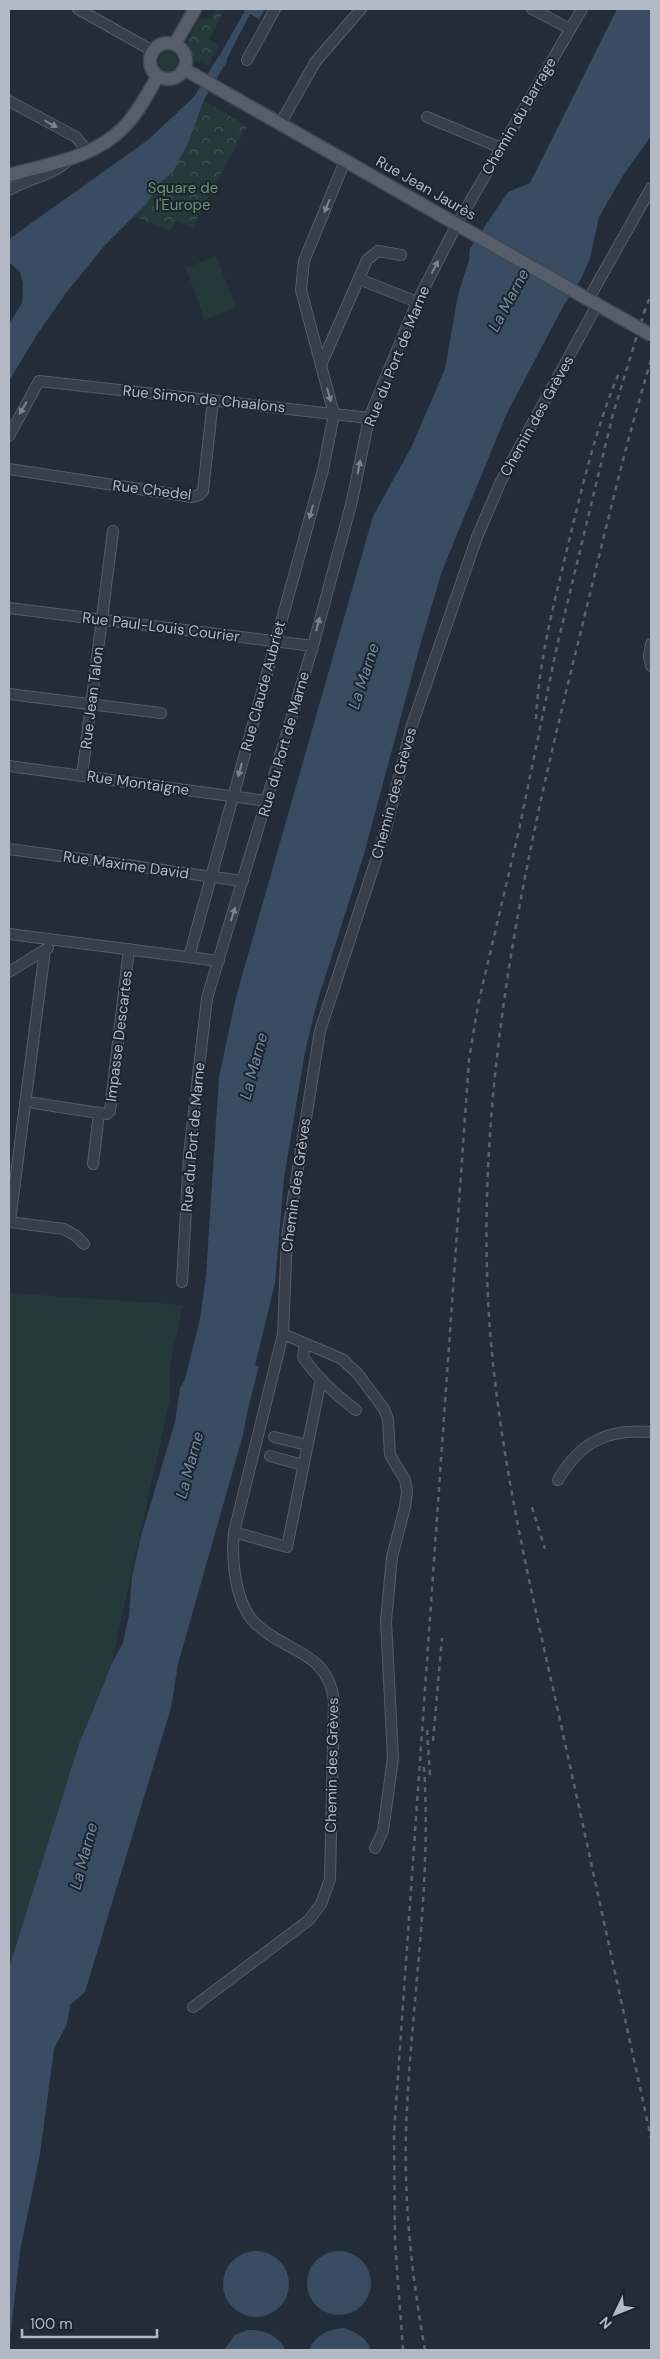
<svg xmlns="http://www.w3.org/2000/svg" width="660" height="2359" viewBox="0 0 660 2359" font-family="'DM Sans',sans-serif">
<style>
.green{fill:#25393a}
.park{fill:url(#park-crowns)}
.water{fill:#394c62}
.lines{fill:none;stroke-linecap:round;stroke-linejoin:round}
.canal{stroke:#394c62;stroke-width:10}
.minor-casing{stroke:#555d67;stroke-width:12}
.major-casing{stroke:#404853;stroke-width:15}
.minor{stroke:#373f4a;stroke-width:10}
.major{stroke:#555e6a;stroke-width:12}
.rail{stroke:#596371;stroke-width:2.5;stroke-dasharray:5 5;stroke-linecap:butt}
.major-bridge-casing{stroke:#404853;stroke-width:15;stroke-linecap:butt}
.major-bridge{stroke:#555e6a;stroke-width:12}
.oneway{fill:#7b838e}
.labels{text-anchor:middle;stroke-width:4;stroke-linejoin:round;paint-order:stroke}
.street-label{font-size:15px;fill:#b2bac6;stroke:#1c242e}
.park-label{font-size:15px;fill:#6a9573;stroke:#1c242e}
.water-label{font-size:16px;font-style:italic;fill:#748ca8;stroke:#1c242e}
</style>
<defs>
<pattern id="park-crowns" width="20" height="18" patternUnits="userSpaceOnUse" patternTransform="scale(1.25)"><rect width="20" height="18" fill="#25393a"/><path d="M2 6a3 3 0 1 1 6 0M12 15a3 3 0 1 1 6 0" fill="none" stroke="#425455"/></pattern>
</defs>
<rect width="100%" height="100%" fill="#232d39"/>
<g class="green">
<circle cx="168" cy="62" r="9"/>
<polygon points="216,256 236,307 205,320 186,268"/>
<polygon points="9,1293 183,1305 170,1364 170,1399 105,1693 9,1986"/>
</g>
<g class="park">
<polygon points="215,9 225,9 209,39 219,45 208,66 194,59 188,42 199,18 211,19"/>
<polygon points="204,101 247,126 192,228 176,221 170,231 133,216 148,202 161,182 173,172 189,141"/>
</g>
<g class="water">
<polygon points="242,9 265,9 259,19 250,14 219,74 212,69 243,14 245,11"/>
<polygon points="617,9 651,9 651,136 622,177 599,217 590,258 581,279 564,305 507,413 442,571 421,642 364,854 316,1006 305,1052 284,1178 275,1283 255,1366 259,1366 247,1413 243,1435 178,1664 171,1708 85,1992 70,2005 67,2024 54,2049 40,2154 20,2251 9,2349 9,1968 79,1744 113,1661 123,1643 129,1615 132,1576 141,1536 175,1422 180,1388 185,1379 200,1319 206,1276 219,1077 236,997 373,516 411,448 445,369 458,295 469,260 470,248 508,192 530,183"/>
<polygon points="198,93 205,97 189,141 173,172 161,182 148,202 105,245 66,293 38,333 9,381 9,324 22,303 23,283 20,272 9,262 9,239 148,140"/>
<circle cx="339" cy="2283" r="32"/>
<circle cx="256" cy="2284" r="33"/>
<path d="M 344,2328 C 357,2332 366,2338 371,2350 L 309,2350 C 316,2335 327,2329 344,2328 Z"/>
<path d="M 247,2330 C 265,2329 277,2335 286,2350 L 224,2350 L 235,2335 Z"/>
</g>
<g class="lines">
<polyline class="canal" points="195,105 222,60"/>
<g class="minor-casing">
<g id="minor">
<polyline points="78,9 153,51"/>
<polyline points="532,9 570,29"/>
<polyline points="247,60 275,9"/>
<polyline points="9,101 76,137 88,152"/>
<polyline points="427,117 501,148"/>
<polyline points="280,124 316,61 361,9"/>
<path d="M 9,190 C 28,178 54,176 69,159"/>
<polyline points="359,279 417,302"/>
<polyline points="588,300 651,188"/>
<polyline points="321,365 367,260 378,251 401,255"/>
<polyline points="9,436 39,381 369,418"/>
<polyline points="9,469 192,497 199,495 203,491 213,400"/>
<polyline points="9,608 313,646"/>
<polyline points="651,644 649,656 651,666"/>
<polyline points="9,694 161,713"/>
<polyline points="9,766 267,801"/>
<polyline points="82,776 113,531"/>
<polyline points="9,849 243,881"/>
<polyline points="9,934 219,961"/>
<polyline points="189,957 323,470 334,414 301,290 304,261 345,161"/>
<polyline points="9,972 48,948"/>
<polyline points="34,1103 99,1113 107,1114 110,1111 129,949"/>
<polyline points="93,1164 99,1113"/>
<polyline points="10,1221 45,950"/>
<polyline points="9,1222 64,1229 76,1236 84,1244"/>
<polyline points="182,1282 189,1155 207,998 313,646 352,501 369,418 417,302 457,224 582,9"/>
<polyline points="283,1334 342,1359 358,1374 384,1409 388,1419 390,1455 405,1480 407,1491 405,1507 392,1557 386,1621 393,1758 383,1831 375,1848"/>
<path d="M 305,1345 L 303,1357 C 317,1378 336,1395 356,1410"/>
<polyline points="274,1437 307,1445"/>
<polyline points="270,1456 303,1465"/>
<path d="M 558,1480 C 581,1441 607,1429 651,1432"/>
<polyline points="234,1532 287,1547 321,1379"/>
<path d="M 193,2007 L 309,1920 L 321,1904 L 330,1879 L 334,1701 C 328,1650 285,1653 255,1623 C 235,1603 231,1559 234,1532 L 283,1334 L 287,1237 L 320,1031 L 386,829 L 412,725 L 477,537 L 501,481 L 597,305"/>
</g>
</g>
<g class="major-casing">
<g id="major">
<circle cx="168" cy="61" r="18"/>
<polyline points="175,44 195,9"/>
<polyline points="184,69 607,310"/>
<path d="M 9,175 C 49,164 94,158 124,127 C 138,113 148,93 158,76"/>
</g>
</g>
<use href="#minor" class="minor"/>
<use href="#major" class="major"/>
<g class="rail">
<polyline points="644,313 651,294"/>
<path d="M 651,360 C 622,456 600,554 576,651 C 522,869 475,1091 489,1317 C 498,1450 529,1581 558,1711 C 589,1853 620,1996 651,2138"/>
<path d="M 536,719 C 539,658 555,600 569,541 C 583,484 596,427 619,373"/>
<polyline points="532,1507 545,1549"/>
<polyline points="427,1730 430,1775"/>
<polyline points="433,1741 442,1638"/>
<path d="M 424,1767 C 432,1889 410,2010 406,2131 C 404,2206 412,2277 425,2350"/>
<polyline points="403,2350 395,2242 394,2133 469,1060 478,1005 519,830 557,646 613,414 646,306"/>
</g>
<g class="major-bridge-casing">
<polyline id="major-bridge" points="607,310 651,335"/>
</g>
<use href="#major-bridge" class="major-bridge"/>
</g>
<defs><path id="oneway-solid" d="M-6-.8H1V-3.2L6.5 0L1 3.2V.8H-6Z" transform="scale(1.25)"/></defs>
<g class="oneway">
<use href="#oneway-solid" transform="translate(51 124) rotate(28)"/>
<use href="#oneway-solid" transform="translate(327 206) rotate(112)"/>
<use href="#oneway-solid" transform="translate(435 267) rotate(-63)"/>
<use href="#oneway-solid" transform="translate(329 395) rotate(75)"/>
<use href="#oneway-solid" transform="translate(23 408) rotate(120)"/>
<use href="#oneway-solid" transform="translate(359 467) rotate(-79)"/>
<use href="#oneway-solid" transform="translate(311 512) rotate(105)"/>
<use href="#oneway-solid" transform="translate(318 624) rotate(-75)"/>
<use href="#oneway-solid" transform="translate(240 770) rotate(105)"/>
<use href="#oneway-solid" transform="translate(233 914) rotate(-73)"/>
</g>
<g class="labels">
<g class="street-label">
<text transform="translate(519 116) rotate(-60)" y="5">Chemin du Barrage</text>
<text transform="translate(426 188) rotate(30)" y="5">Rue Jean Jaurès</text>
<text transform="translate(397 356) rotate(-68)" y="5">Rue du Port de Marne</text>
<text transform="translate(204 399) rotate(6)" y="5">Rue Simon de Chaalons</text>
<text transform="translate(537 416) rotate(-61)" y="5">Chemin des Grèves</text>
<text transform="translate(152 490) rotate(7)" y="5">Rue Chedel</text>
<text transform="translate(161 627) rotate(7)" y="5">Rue Paul-Louis Courier</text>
<text transform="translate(263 686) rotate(-75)" y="5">Rue Claude Aubriet</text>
<text transform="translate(92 698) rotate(-83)" y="5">Rue Jean Talon</text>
<text transform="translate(284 744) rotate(-74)" y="5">Rue du Port de Marne</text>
<text transform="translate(138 783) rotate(8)" y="5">Rue Montaigne</text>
<text transform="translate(394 793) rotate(-75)" y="5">Chemin des Grèves</text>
<text transform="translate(126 865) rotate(8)" y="5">Rue Maxime David</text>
<text transform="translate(119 1036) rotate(-83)" y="5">Impasse Descartes</text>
<text transform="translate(193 1137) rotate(-85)" y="5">Rue du Port de Marne</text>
<text transform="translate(296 1185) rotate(-82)" y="5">Chemin des Grèves</text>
<text transform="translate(332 1765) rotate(-89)" y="5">Chemin des Grèves</text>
</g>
<g class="park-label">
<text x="183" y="193">Square de<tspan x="183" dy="17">l'Europe</tspan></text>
</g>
<g class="water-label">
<text transform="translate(508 300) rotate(-62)" y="6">La Marne</text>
<text transform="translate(363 676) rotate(-72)" y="6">La Marne</text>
<text transform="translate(253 1066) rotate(-75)" y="6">La Marne</text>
<text transform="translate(189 1465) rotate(-75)" y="6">La Marne</text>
<text transform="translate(83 1856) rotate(-75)" y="6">La Marne</text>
</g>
</g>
<rect width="660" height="2359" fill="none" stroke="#b2bac6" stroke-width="20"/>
<g transform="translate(615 2314) rotate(227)" stroke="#1c242e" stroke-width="4" paint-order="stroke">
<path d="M0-4L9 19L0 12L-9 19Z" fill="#b2bac6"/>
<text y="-8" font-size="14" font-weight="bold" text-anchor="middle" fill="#b2bac6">N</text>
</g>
<path d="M22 2329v8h135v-8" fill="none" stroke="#b2bac6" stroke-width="2.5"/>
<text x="30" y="2329" font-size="15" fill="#b2bac6" stroke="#1c242e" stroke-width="4" paint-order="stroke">100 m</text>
</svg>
